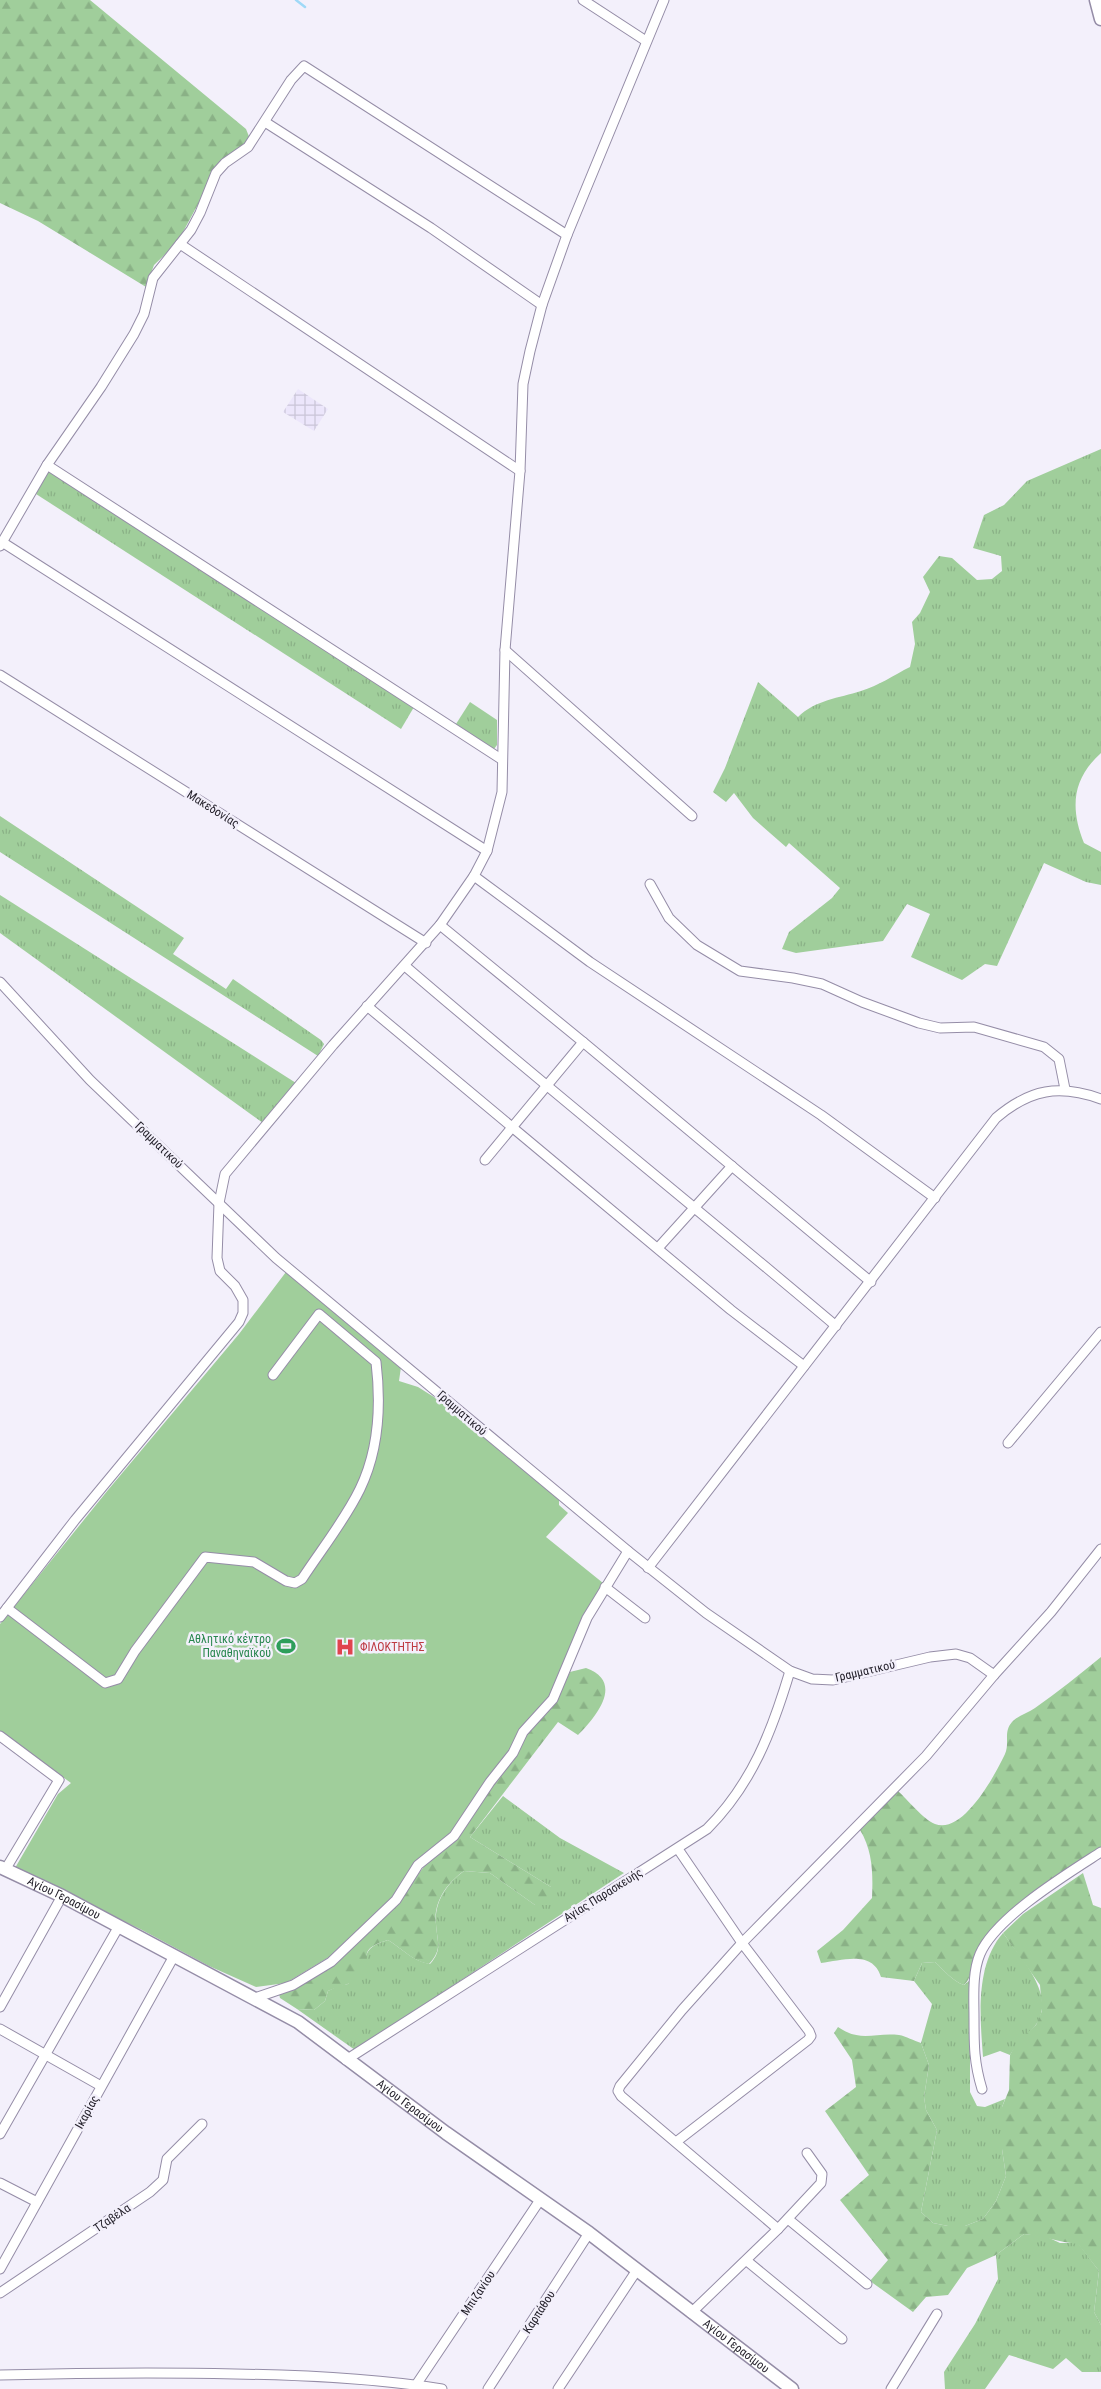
<svg xmlns="http://www.w3.org/2000/svg" width="1101" height="2389" viewBox="0 0 1101 2389" font-family="'Roboto Condensed',sans-serif">
<style>
.industrial{fill:url(#industrial-grid)}
.grass{fill:url(#grass-tufts)}
.forest{fill:url(#forest-firs)}
.garden{fill:#a0ce9b}
.lines{fill:none;stroke-linecap:round;stroke-linejoin:round}
.stream{stroke:#9fd9f7;stroke-width:2.5}
.street-casing{stroke:#958da7;stroke-width:11}
.secondary-casing{stroke:#958da7;stroke-width:15}
.street{stroke:#fff;stroke-width:9}
.secondary{stroke:#fff;stroke-width:12}
.labels{text-anchor:middle;stroke-width:5;stroke-linejoin:round;paint-order:stroke}
.street-label{font-size:12px;fill:#24212b;stroke:#f3f0fb}
.leisure-label{font-size:12px;fill:#27864d;stroke:#f3f0fb;text-anchor:end}
.health-label{font-size:12px;fill:#be3a42;stroke:#f3f0fb;text-anchor:start}
</style>
<defs>
<pattern id="industrial-grid" width="8" height="8" patternUnits="userSpaceOnUse" patternTransform="scale(1.25)"><rect width="8" height="8" fill="#ece6fb"/><path d="M0 4h8M4 0v8" fill="none" stroke="#cac5d7"/></pattern>
<pattern id="grass-tufts" width="24" height="20" patternUnits="userSpaceOnUse" patternTransform="scale(1.25)"><rect width="24" height="20" fill="#a0ce9b"/><path d="M3 7l-1-3M5 7V3M7 7l1-3M15 17l-1-3M17 17v-4M19 17l1-3" fill="none" stroke="#8ab186"/></pattern>
<pattern id="forest-firs" width="22" height="20" patternUnits="userSpaceOnUse" patternTransform="scale(1.25)"><rect width="22" height="20" fill="#a0ce9b"/><path d="M5 1l3.5 6h-7zM16 11l3.5 6h-7z" fill="#8ab186"/></pattern>
</defs>
<rect width="100%" height="100%" fill="#f3f0fb"/>
<polygon class="industrial" points="298,389 328,409 314,431 283,412"/>
<g class="grass">
<path d="M 1101,449 L 1101,753 C 1072,779 1070,808 1084,843 L 1101,852 L 1101,885 L 1086,882 L 1044,863 L 997,966 L 985,964 L 962,980 L 911,957 L 930,914 L 907,904 L 883,941 L 796,953 L 782,949 L 789,932 L 832,898 L 840,888 L 789,843 L 786,847 L 753,818 L 734,793 L 726,802 L 713,792 L 725,768 L 758,682 L 798,717 C 815,700 839,698 861,691 C 878,686 894,675 910,667 L 915,644 L 912,622 L 920,613 L 930,592 L 923,577 L 939,556 L 952,558 L 977,580 L 992,579 L 1002,571 L 1001,556 L 973,548 L 984,515 L 1004,505 L 1027,481 Z"/>
<polygon points="49,470 414,707 401,729 36,494"/>
<polygon points="470,702 497,720 497,745 494,749 456,724"/>
<polygon points="0,816 184,938 173,954 226,989 233,979 321,1040 324,1044 318,1056 0,852"/>
<polygon points="0,895 296,1083 263,1123 0,933"/>
<path d="M 503,1796 L 560,1838 L 624,1873 L 355,2050 L 297,2009 L 314,2010 L 325,2001 L 328,1991 L 338,1986 L 348,1984 L 365,1966 C 365,1949 372,1945 388,1940 C 403,1949 412,1961 430,1964 C 443,1949 437,1942 436,1924 C 434,1902 447,1883 464,1871 L 490,1873 L 535,1905 L 551,1887 L 470,1837 Z"/>
<path d="M 1003,1933 C 1020,1957 1058,1996 1035,2026 C 1026,2036 1017,2043 1010,2055 L 1000,2051 L 983,2057 C 980,2017 975,1965 1003,1933 Z"/>
<path d="M 935,1962 C 944,1970 952,1981 964,1985 L 970,1980 L 970,2092 L 977,2106 L 985,2107 L 1005,2099 L 1002,2107 L 1002,2149 L 1006,2176 L 996,2201 L 983,2219 L 965,2226 L 948,2226 L 933,2223 L 921,2212 L 937,2130 L 926,2110 L 924,2097 L 929,2065 L 921,2043 L 932,2004 L 914,1981 L 922,1963 Z"/>
<polygon points="1024,2234 1045,2236 1060,2243 1078,2243 1099,2271 1094,2312 1101,2325 1101,2372 1082,2372 1066,2358 1053,2369 1009,2355 985,2389 945,2389 944,2372 975,2324 998,2279 996,2255"/>
</g>
<g class="forest">
<polygon points="0,0 90,0 246,129 250,139 209,184 177,243 154,265 146,287 38,221 0,203"/>
<path d="M 1101,1657 L 1101,1847 C 1057,1877 1014,1907 979,1947 C 969,1958 975,1975 964,1985 C 952,1981 944,1970 935,1962 L 922,1963 L 914,1981 L 881,1977 C 873,1950 843,1960 821,1963 L 817,1951 L 843,1930 L 872,1898 C 873,1875 873,1851 860,1830 L 898,1791 C 907,1799 924,1820 935,1824 C 963,1835 995,1775 1005,1754 C 1010,1743 1003,1732 1012,1722 C 1017,1716 1028,1713 1035,1708 C 1058,1692 1079,1675 1101,1657 Z"/>
<path d="M 586,1668 C 625,1682 596,1717 578,1735 L 558,1722 L 470,1837 L 551,1887 L 557,1897 L 553,1905 L 535,1905 L 490,1873 L 464,1871 C 447,1883 433,1902 436,1924 C 437,1942 443,1949 429,1964 C 412,1961 403,1949 388,1940 C 353,1950 375,1960 360,1976 C 351,1985 339,1986 328,1991 L 325,2001 L 314,2010 L 297,2009 L 280,1998 L 279,1994 L 297,1987 L 400,1898 L 527,1732 L 558,1698 L 570,1672 Z"/>
<path d="M 1083,1873 L 1093,1905 L 1101,1908 L 1101,2325 L 1094,2312 L 1099,2271 L 1078,2244 C 1059,2242 1043,2236 1024,2234 L 996,2255 L 967,2268 L 948,2295 L 926,2297 L 913,2312 L 870,2281 L 888,2260 L 840,2200 L 869,2175 L 825,2111 L 856,2087 L 852,2060 L 834,2033 L 838,2027 C 861,2043 875,2032 899,2035 C 906,2036 914,2041 921,2043 L 929,2065 L 924,2097 L 926,2110 L 937,2130 L 921,2212 L 933,2223 L 948,2226 L 965,2226 L 983,2219 L 996,2201 L 1006,2176 L 1002,2149 L 1002,2107 L 1009,2090 L 1010,2055 L 1017,2042 L 1036,2025 L 1042,2011 L 1040,1985 L 1003,1933 L 1023,1914 Z"/>
</g>
<polygon class="garden" points="286,1272 401,1367 399,1381 418,1387 445,1404 559,1498 559,1505 568,1513 546,1537 603,1583 585,1614 554,1692 458,1826 393,1897 329,1957 286,1983 256,1987 209,1966 142,1930 15,1868 58,1794 71,1783 0,1731 0,1624 108,1490 239,1334"/>
<g class="lines">
<polyline class="stream" points="296,0 305,7"/>
<g class="street-casing">
<g id="street">
<polyline points="583,0 646,41"/>
<polyline points="265,122 431,228 542,305"/>
<polyline points="180,244 520,471"/>
<polyline points="47,465 501,759"/>
<polyline points="2,542 487,851"/>
<polyline points="0,546 47,465 101,387 134,334 144,314 153,278 191,230 200,213 216,173 225,163 248,147 291,80 304,66 567,235"/>
<polyline points="505,650 692,816"/>
<polyline points="0,675 426,943"/>
<polyline points="474,876 590,962 821,1115 935,1198"/>
<polyline points="650,884 669,918 697,945 740,971 793,978 822,984 862,1002 919,1023 940,1028 974,1027 1044,1047 1059,1059 1065,1089"/>
<polyline points="440,925 583,1042 485,1160"/>
<path d="M 405,966 C 547,1088 693,1205 836,1326"/>
<polyline points="0,982 90,1080 276,1258 628,1551 706,1613 790,1671 812,1679 833,1680 930,1657 956,1654 970,1658 994,1675"/>
<polyline points="367,1006 731,1310 804,1366"/>
<polyline points="583,1042 871,1282"/>
<polyline points="658,1248 732,1166"/>
<polyline points="1008,1443 1101,1332"/>
<path d="M 648,1568 L 996,1118 C 1030,1089 1059,1084 1101,1099"/>
<polyline points="605,1587 645,1618"/>
<path d="M 7,1608 L 105,1683 L 118,1679 L 135,1651 L 205,1557 L 254,1562 L 286,1581 L 295,1583 L 302,1579 C 321,1550 345,1520 360,1489 C 379,1450 381,1404 376,1362 L 319,1314 L 273,1375"/>
<polyline points="0,1617 75,1520 239,1322 243,1313 243,1300 235,1286 220,1271 217,1258 219,1203 225,1174 333,1045 440,925 474,876 487,851 502,792 505,650 520,471 523,384 530,351 542,305 567,235 664,0"/>
<polyline points="0,1736 59,1780 5,1870"/>
<polyline points="255,1998 293,1985 331,1962 396,1900 418,1865 454,1836 490,1782 513,1753 523,1732 553,1699 587,1618 628,1551"/>
<polyline points="0,2007 62,1896"/>
<polyline points="0,2029 101,2086"/>
<path d="M 346,2060 L 707,1829 C 752,1784 772,1731 790,1671"/>
<path d="M 982,2089 C 974,2063 974,2045 974,2018 C 974,1998 972,1973 980,1954 C 996,1917 1067,1874 1101,1852"/>
<polyline points="0,2134 119,1926"/>
<polyline points="676,2142 808,2040 811,2036 809,2031 742,1943 678,1849"/>
<polyline points="0,2183 37,2202"/>
<polyline points="788,2219 867,2284"/>
<polyline points="778,2229 821,2183 822,2174 807,2153"/>
<polyline points="747,2261 842,2339"/>
<polyline points="0,2269 174,1956"/>
<polyline points="0,2293 150,2192 163,2180 167,2159 202,2124"/>
<polyline points="691,2313 778,2229 621,2096 618,2091 620,2086 682,2010 742,1943 926,1756 994,1675 1051,1612 1101,1549"/>
<path d="M 0,2375 C 78,2373 157,2372 235,2374 C 304,2375 373,2378 442,2389"/>
<polyline points="416,2385 540,2200"/>
<polyline points="488,2389 589,2233"/>
<polyline points="558,2389 637,2270"/>
<polyline points="891,2389 937,2314"/>
</g>
</g>
<g class="secondary-casing">
<g id="secondary">
<polyline points="1096,0 1101,19"/>
<path id="s1" d="M 0,1867 L 62,1896 L 298,2022 L 446,2133 L 589,2233 L 792,2389"/>
</g>
</g>
<use href="#street" class="street"/>
<use href="#secondary" class="secondary"/>
</g>
<defs>
<g id="stadium-bare" transform="scale(1.5)"><path d="M0-5a6.5 5 0 1 0 0 10a6.5 5 0 1 0 0-10ZM-3.5-1.8h7v3.6h-7Z" fill="#2e9e5b" stroke="#f3f0fb" stroke-width="2.5" paint-order="stroke"/></g>
<g id="hospital-bare" transform="scale(1.5)"><path d="M-5-5h3v3.5h4V-5h3V5h-3V1.5h-4V5h-3Z" fill="#e0444e" stroke="#f3f0fb" stroke-width="2.5" paint-order="stroke"/></g>
</defs>
<g fill-rule="evenodd">
<use href="#stadium-bare" x="286" y="1646"/>
<use href="#hospital-bare" x="345" y="1647"/>
</g>
<g class="labels">
<g class="street-label">
<text transform="translate(213 809) rotate(32)" y="4">Μακεδονίας</text>
<text transform="translate(159 1145) rotate(44)" y="4">Γραμματικού</text>
<text transform="translate(462 1413) rotate(41)" y="4">Γραμματικού</text>
<text transform="translate(865 1671) rotate(-13)" y="4">Γραμματικού</text>
<text transform="translate(603 1895) rotate(-32)" y="4">Αγίας Παρασκευής</text>
<text dy="4" stroke="none"><textPath href="#s1" startOffset="71">Αγίου Γερασίμου</textPath></text>
<text dy="4" stroke="none"><textPath href="#s1" startOffset="476">Αγίου Γερασίμου</textPath></text>
<text transform="translate(87 2112) rotate(-61)" y="4">Ικαρίας</text>
<text transform="translate(112 2218) rotate(-34)" y="4">Τζαβέλα</text>
<text transform="translate(478 2293) rotate(-56)" y="4">Μπιζανίου</text>
<text transform="translate(539 2312) rotate(-57)" y="4">Καρπάθου</text>
<text dy="4" stroke="none"><textPath href="#s1" startOffset="881">Αγίου Γερασίμου</textPath></text>
</g>
<g class="leisure-label">
<text x="271" y="1643">Αθλητικό κέντρο<tspan x="271" dy="14">Παναθηναϊκού</tspan></text>
</g>
<g class="health-label">
<text x="360" y="1651">ΦΙΛΟΚΤΗΤΗΣ</text>
</g>
</g>
</svg>
